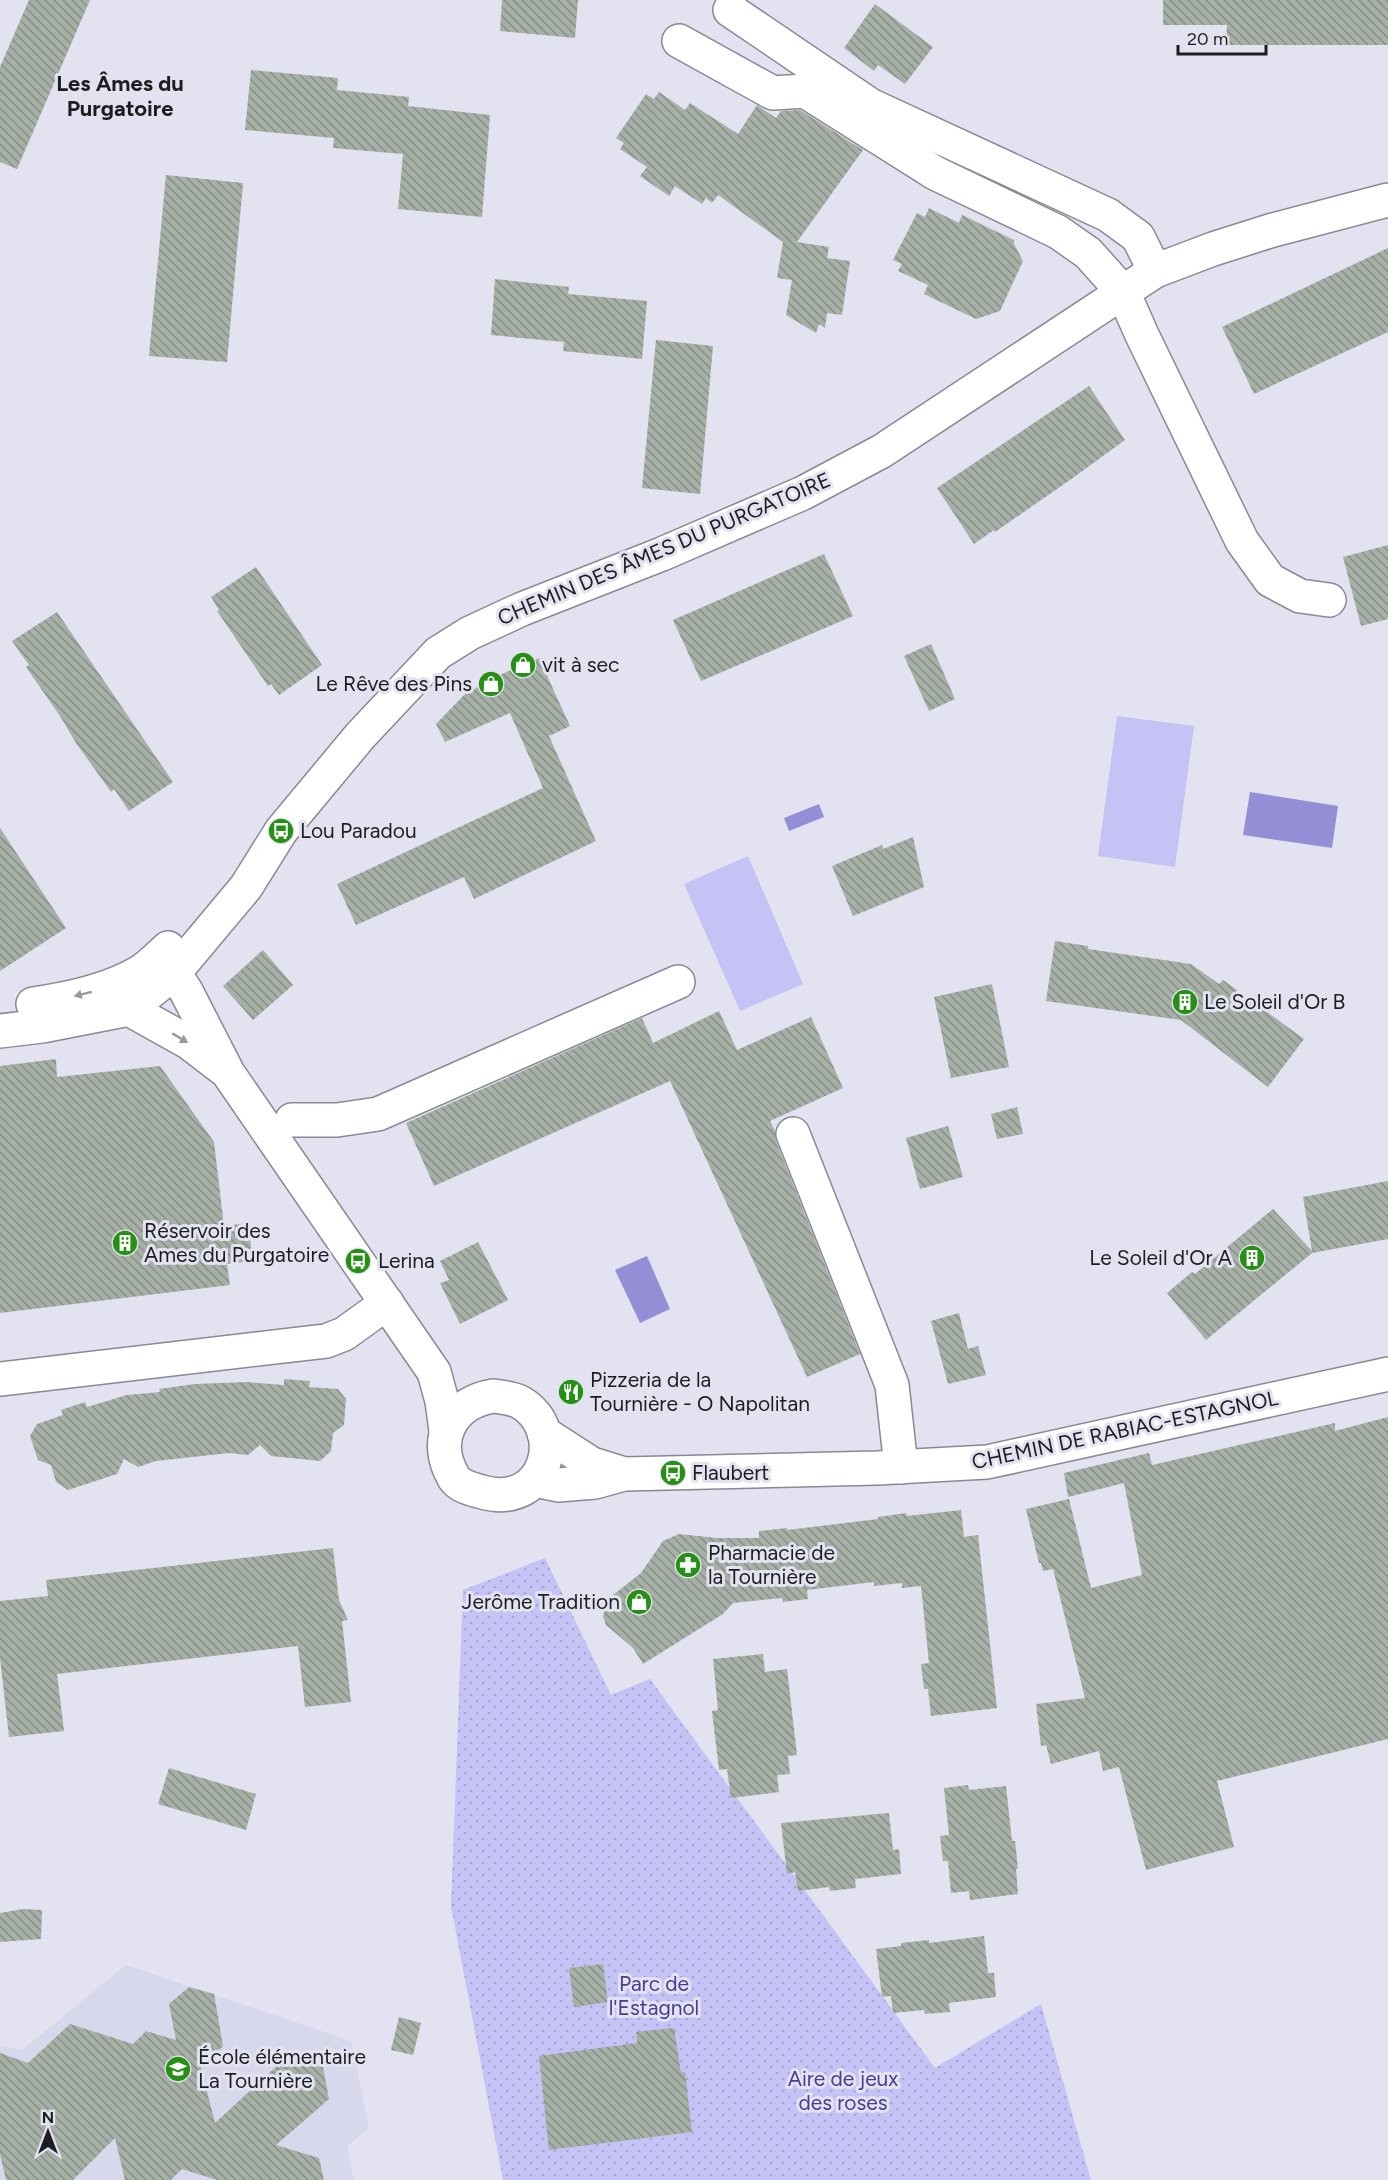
<svg xmlns="http://www.w3.org/2000/svg" width="1388" height="2180" viewBox="0 0 1388 2180" font-family="Figtree,sans-serif">
<style>
.built{fill:#d8d8ed}
.park{fill:url(#park-dots)}
.pitch{fill:#c5c2f5}
.water{fill:#948ed7}
.building{fill:url(#building-back-hatch)}
.lines{fill:none;stroke-linecap:round;stroke-linejoin:round}
.street-casing{stroke:#898895;stroke-width:36}
.street{stroke:#fff;stroke-width:33}
.oneway{fill:#99999b}
.labels{text-anchor:middle;stroke-width:6;stroke-linejoin:round;paint-order:stroke}
.street-label{font-size:21px;fill:#1d1d21;stroke:#e3e2f0}
.poi-label{font-size:21px;fill:#1d1d21;stroke:#e3e2f0;text-anchor:start}
.park-label{font-size:21px;fill:#4b3b91;stroke:#e3e2f0}
.neighbourhood-label{font-size:22px;font-weight:bold;fill:#1d1d21;stroke:#e3e2f0}
</style>
<defs>
<pattern id="park-dots" width="8" height="8" patternUnits="userSpaceOnUse" patternTransform="scale(1.5)"><rect width="8" height="8" fill="#c5c2f5"/><path d="M2 2h.1M6 6h.1" fill="none" stroke="#a9a6d2" stroke-width="1.8" stroke-linecap="round"/></pattern>
<pattern id="building-back-hatch" width="6" height="6" patternUnits="userSpaceOnUse" patternTransform="scale(1.5)"><rect width="6" height="6" fill="#a7b0a6"/><path d="M-1 5l2 2M0 0l6 6M5-1l2 2" fill="none" stroke="#878f87"/></pattern>
</defs>
<rect width="100%" height="100%" fill="#e3e2f0"/>
<polygon class="built" points="126,1965 351,2041 369,2128 347,2146 354,2180 0,2180 0,2046 22,2050"/>
<polygon class="park" points="545,1558 611,1695 650,1679 935,2068 1041,2004 1091,2180 503,2180 451,1906 463,1590"/>
<g class="pitch">
<polygon points="1117,716 1194,726 1175,867 1098,856"/>
<polygon points="748,856 803,984 740,1011 684,884"/>
</g>
<g class="water">
<polygon points="1250,792 1338,806 1332,848 1243,835"/>
<polygon points="819,804 824,817 789,831 784,818"/>
<polygon points="647,1256 670,1309 640,1323 615,1270"/>
</g>
<g class="building">
<polygon points="29,0 90,0 17,169 0,162 0,67"/>
<polygon points="502,0 578,0 575,38 500,31"/>
<polygon points="1163,0 1388,0 1388,45 1226,45 1227,25 1163,25"/>
<polygon points="875,4 933,47 905,84 878,65 874,71 844,48"/>
<polygon points="251,70 338,78 337,90 409,97 408,106 490,115 482,217 398,209 403,154 333,148 334,138 245,130"/>
<polygon points="659,92 685,110 690,103 738,134 757,105 776,118 781,111 800,110 863,150 797,242 829,247 827,258 850,261 842,315 827,313 825,328 819,324 816,333 786,315 792,280 777,278 783,242 718,195 712,203 706,198 702,204 675,186 669,196 640,176 647,167 620,149 624,143 616,138 646,94 654,99"/>
<polygon points="166,175 243,183 227,362 149,356"/>
<polygon points="929,208 959,223 962,215 1014,240 1014,244 1023,261 1000,311 976,319 924,294 928,285 898,271 902,264 893,260 917,213 925,217"/>
<polygon points="1388,248 1388,332 1254,394 1222,327"/>
<polygon points="495,279 569,287 568,294 647,301 642,359 563,351 564,342 491,335"/>
<polygon points="656,340 713,346 700,494 642,488"/>
<polygon points="1089,386 1125,440 1070,480 995,532 994,530 974,544 937,488"/>
<polygon points="1388,545 1388,619 1361,626 1343,557"/>
<polygon points="824,554 853,616 701,681 673,620"/>
<polygon points="256,567 322,665 279,695 271,684 268,686 217,611 219,610 211,597"/>
<polygon points="57,612 173,782 129,811 114,789 111,792 76,743 60,716 26,667 29,665 12,641"/>
<polygon points="931,644 955,699 929,711 904,656"/>
<polygon points="539,658 570,726 549,736 596,841 474,899 464,877 356,925 337,884 543,788 510,713 445,742 436,724 465,694 502,674"/>
<polygon points="0,828 66,928 0,971"/>
<polygon points="913,837 924,887 853,916 832,866 882,845 883,849"/>
<polygon points="1055,941 1088,946 1088,949 1191,964 1219,984 1223,980 1304,1039 1268,1087 1181,1020 1046,1001"/>
<polygon points="263,950 293,985 253,1020 223,986"/>
<polygon points="992,984 1009,1067 951,1078 934,997"/>
<polygon points="719,1011 737,1050 811,1017 843,1088 770,1121 775,1131 776,1141 860,1354 807,1377 670,1081 434,1186 406,1123 642,1018 653,1043"/>
<polygon points="56,1059 57,1077 160,1066 214,1142 224,1226 248,1223 253,1261 227,1264 230,1285 0,1313 0,1066"/>
<polygon points="1017,1107 1023,1134 997,1139 991,1114"/>
<polygon points="948,1126 963,1177 920,1189 906,1138"/>
<polygon points="1388,1181 1388,1239 1312,1253 1206,1340 1167,1293 1192,1272 1195,1274 1273,1209 1312,1251 1303,1197"/>
<polygon points="478,1242 508,1300 460,1324 440,1283 449,1280 440,1261"/>
<polygon points="959,1313 968,1349 978,1346 986,1375 948,1384 931,1321"/>
<polygon points="284,1379 310,1381 309,1387 338,1389 346,1399 344,1425 333,1433 331,1451 320,1461 271,1456 260,1445 248,1455 229,1453 156,1461 138,1467 124,1459 117,1474 68,1490 56,1482 51,1465 38,1460 30,1436 37,1424 63,1415 61,1410 85,1402 87,1407 127,1395 160,1392 159,1389 195,1384 246,1382 284,1385"/>
<polygon points="1388,1417 1388,1739 1217,1781 1234,1847 1146,1870 1119,1767 1103,1771 1099,1751 1051,1764 1046,1745 1041,1746 1036,1704 1085,1698 1053,1569 1043,1571 1041,1563 1039,1563 1026,1509 1069,1499 1091,1588 1142,1575 1124,1483 1068,1497 1064,1473 1149,1453 1152,1465 1335,1423 1335,1431"/>
<polygon points="961,1510 964,1537 978,1535 997,1708 931,1716 928,1689 924,1689 921,1664 929,1663 921,1586 902,1588 902,1583 874,1586 874,1582 807,1590 808,1599 783,1602 782,1598 733,1603 723,1614 643,1664 633,1648 606,1625 603,1616 608,1599 641,1573 663,1541 679,1534 717,1538 759,1538 759,1531 787,1528 787,1530 878,1519 878,1517 906,1513 907,1516"/>
<polygon points="333,1548 339,1600 348,1620 342,1621 351,1702 305,1707 298,1646 57,1674 64,1731 9,1737 0,1658 0,1601 48,1596 46,1580"/>
<polygon points="763,1654 765,1672 787,1669 797,1755 788,1756 790,1774 777,1775 779,1792 731,1798 727,1769 719,1770 712,1711 718,1710 713,1659"/>
<polygon points="169,1768 256,1794 246,1830 158,1804"/>
<polygon points="968,1785 969,1790 1006,1786 1012,1841 1015,1841 1018,1869 1016,1869 1018,1894 970,1900 969,1891 951,1893 948,1861 943,1861 940,1836 949,1835 944,1788"/>
<polygon points="889,1813 893,1850 899,1849 901,1874 855,1879 856,1888 830,1891 829,1887 798,1891 795,1872 787,1874 781,1823"/>
<polygon points="23,1909 42,1910 41,1939 0,1942 0,1913"/>
<polygon points="984,1936 988,1973 994,1973 996,1997 949,2003 950,2012 925,2014 924,2010 893,2013 891,1996 882,1997 876,1949 901,1946 901,1943 929,1940 929,1943"/>
<polygon points="603,1964 608,2002 574,2007 569,1968"/>
<polygon points="189,1987 214,1994 223,2046 201,2068 215,2123 290,2054 322,2062 329,2099 276,2145 319,2158 324,2180 217,2180 182,2169 171,2180 125,2180 115,2138 73,2180 6,2180 0,2154 0,2053 28,2063 70,2024 133,2044 146,2031 176,2040 169,2004"/>
<polygon points="399,2017 421,2023 413,2055 391,2050"/>
<polygon points="674,2028 681,2073 685,2072 692,2132 549,2150 539,2056 637,2043 636,2032"/>
</g>
<g class="lines">
<g class="street-casing">
<g id="street">
<polyline points="730,10 870,105 1108,215 1138,237 1155,271"/>
<polyline points="679,41 773,93 805,91 935,173 1058,232 1088,253 1123,292 1142,335 1242,541 1270,580 1300,596 1329,600"/>
<polyline points="174,973 186,991 228,1073 434,1372 442,1401 446,1431"/>
<path d="M 33,1004 C 69,999 108,991 140,972 C 150,966 159,956 168,948"/>
<polyline points="129,1009 188,1042 222,1068"/>
<polyline points="0,1031 42,1026 129,1009 174,973 246,887 281,831 360,736 438,653 470,633 522,609 662,554 803,493 882,451 1155,271 1213,249 1273,230 1388,200"/>
<polyline points="292,1120 337,1120 378,1114 678,982"/>
<polyline points="793,1134 892,1385 901,1467"/>
<polyline points="0,1379 326,1341 344,1334 387,1303"/>
<path d="M 493,1396 C 502,1397 512,1398 520,1402 C 568,1430 547,1510 482,1492 C 472,1489 460,1487 454,1478 C 431,1439 452,1403 493,1396 Z"/>
<polyline points="544,1433 592,1464 624,1474"/>
<polyline points="535,1480 558,1485 595,1482 624,1474 877,1468 987,1462 1388,1374"/>
</g>
</g>
<use href="#street" class="street"/>
</g>
<defs><path id="oneway-solid" d="M-6-.8H1V-3.2L6.5 0L1 3.2V.8H-6Z" transform="scale(1.5)"/></defs>
<g class="oneway">
<use href="#oneway-solid" transform="translate(83 994) rotate(166)"/>
<use href="#oneway-solid" transform="translate(180 1038) rotate(31)"/>
</g>
<defs>
<g id="shop-disc" transform="scale(1.35)"><circle r="9.5" fill="#269015" stroke="#e3e2f0"/><path d="M-5-2.5h2.3a2.7 3.5 0 0 1 5.4 0H5L5.5 6h-11ZM-1.5-2.5h3a1.5 2.3 0 0 0-3 0Z" fill="#fff"/></g>
<g id="bus-disc" transform="scale(1.35)"><circle r="9.5" fill="#269015" stroke="#e3e2f0"/><path d="M-5-6H5V4H4V6H2V4H-2V6H-4V4H-5ZM-3.5-4V0h7V-4ZM-3.5 1.2v1.5H-2V1.2ZM2 1.2v1.5H3.5V1.2Z" fill="#fff"/></g>
<g id="building-disc" transform="scale(1.35)"><circle r="9.5" fill="#269015" stroke="#e3e2f0"/><path d="M-4-6H4V6H1V3H-1V6H-4ZM-2.5-4.3h1.7v1.8h-1.7ZM.8-4.3h1.7v1.8H.8ZM-2.5-1h1.7V.8h-1.7ZM.8-1h1.7V.8H.8Z" fill="#fff"/></g>
<g id="restaurant-disc" transform="scale(1.35)"><circle r="9.5" fill="#269015" stroke="#e3e2f0"/><path d="M-5-6h1v4h1v-4h1v4h1v-4h1v5L-1.5 .5V6h-2V.5L-5-1ZM5-6V6H3V1.5H1.5Q1.5-4 5-6Z" fill="#fff"/></g>
<g id="pharmacy-disc" transform="scale(1.35)"><circle r="9.5" fill="#269015" stroke="#e3e2f0"/><path d="M-2-6h4v4h4v4h-4v4h-4v-4h-4v-4h4Z" fill="#fff"/></g>
<g id="school-disc" transform="scale(1.35)"><circle r="9.5" fill="#269015" stroke="#e3e2f0"/><path d="M0-5L7-2L0 1L-7-2ZM-4 1L0 2.5L4 1V4Q0 6-4 4Z" fill="#fff"/></g>
</defs>
<g fill-rule="evenodd">
<use href="#shop-disc" x="523" y="665"/>
<use href="#shop-disc" x="491" y="684"/>
<use href="#bus-disc" x="281" y="831"/>
<use href="#building-disc" x="1185" y="1002"/>
<use href="#building-disc" x="125" y="1243"/>
<use href="#building-disc" x="1252" y="1258"/>
<use href="#bus-disc" x="358" y="1261"/>
<use href="#restaurant-disc" x="571" y="1392"/>
<use href="#bus-disc" x="673" y="1473"/>
<use href="#pharmacy-disc" x="688" y="1565"/>
<use href="#shop-disc" x="639" y="1602"/>
<use href="#school-disc" x="178" y="2069"/>
</g>
<g class="labels">
<g class="street-label">
<text transform="translate(664 549) rotate(-23)" y="7">CHEMIN DES ÂMES DU PURGATOIRE</text>
<text transform="translate(1125 1430) rotate(-12)" y="7">CHEMIN DE RABIAC-ESTAGNOL</text>
</g>
<g class="poi-label">
<text x="542" y="672">vit à sec</text>
<text x="472" y="691" text-anchor="end">Le Rêve des Pins</text>
<text x="300" y="838">Lou Paradou</text>
<text x="1204" y="1009">Le Soleil d'Or B</text>
<text x="144" y="1238">Réservoir des<tspan x="144" dy="24">Ames du Purgatoire</tspan></text>
<text x="1232" y="1265" text-anchor="end">Le Soleil d'Or A</text>
<text x="378" y="1268">Lerina</text>
<text x="590" y="1387">Pizzeria de la<tspan x="590" dy="24">Tournière - O Napolitan</tspan></text>
<text x="692" y="1480">Flaubert</text>
<text x="708" y="1560">Pharmacie de<tspan x="708" dy="24">la Tournière</tspan></text>
<text x="620" y="1609" text-anchor="end">Jerôme Tradition</text>
<text x="198" y="2064">École élémentaire<tspan x="198" dy="24">La Tournière</tspan></text>
</g>
<g class="park-label">
<text x="654" y="1991">Parc de<tspan x="654" dy="24">l'Estagnol</tspan></text>
<text x="843" y="2086">Aire de jeux<tspan x="843" dy="24">des roses</tspan></text>
</g>
<g class="neighbourhood-label">
<text x="120" y="91">Les Âmes du<tspan x="120" dy="25">Purgatoire</tspan></text>
</g>
</g>
<g transform="translate(48 2132)" stroke="#e3e2f0" stroke-width="4.5" paint-order="stroke">
<path d="M0-4.5L10 22L0 15L-10 22Z" fill="#1d1d21"/>
<text y="-9" font-size="16" font-weight="bold" text-anchor="middle" fill="#1d1d21">N</text>
</g>
<path d="M1178 45v9h88v-9" fill="none" stroke="#1d1d21" stroke-width="3"/>
<text x="1187" y="45" font-size="18" fill="#1d1d21" stroke="#e3e2f0" stroke-width="4.5" paint-order="stroke">20 m</text>
</svg>
